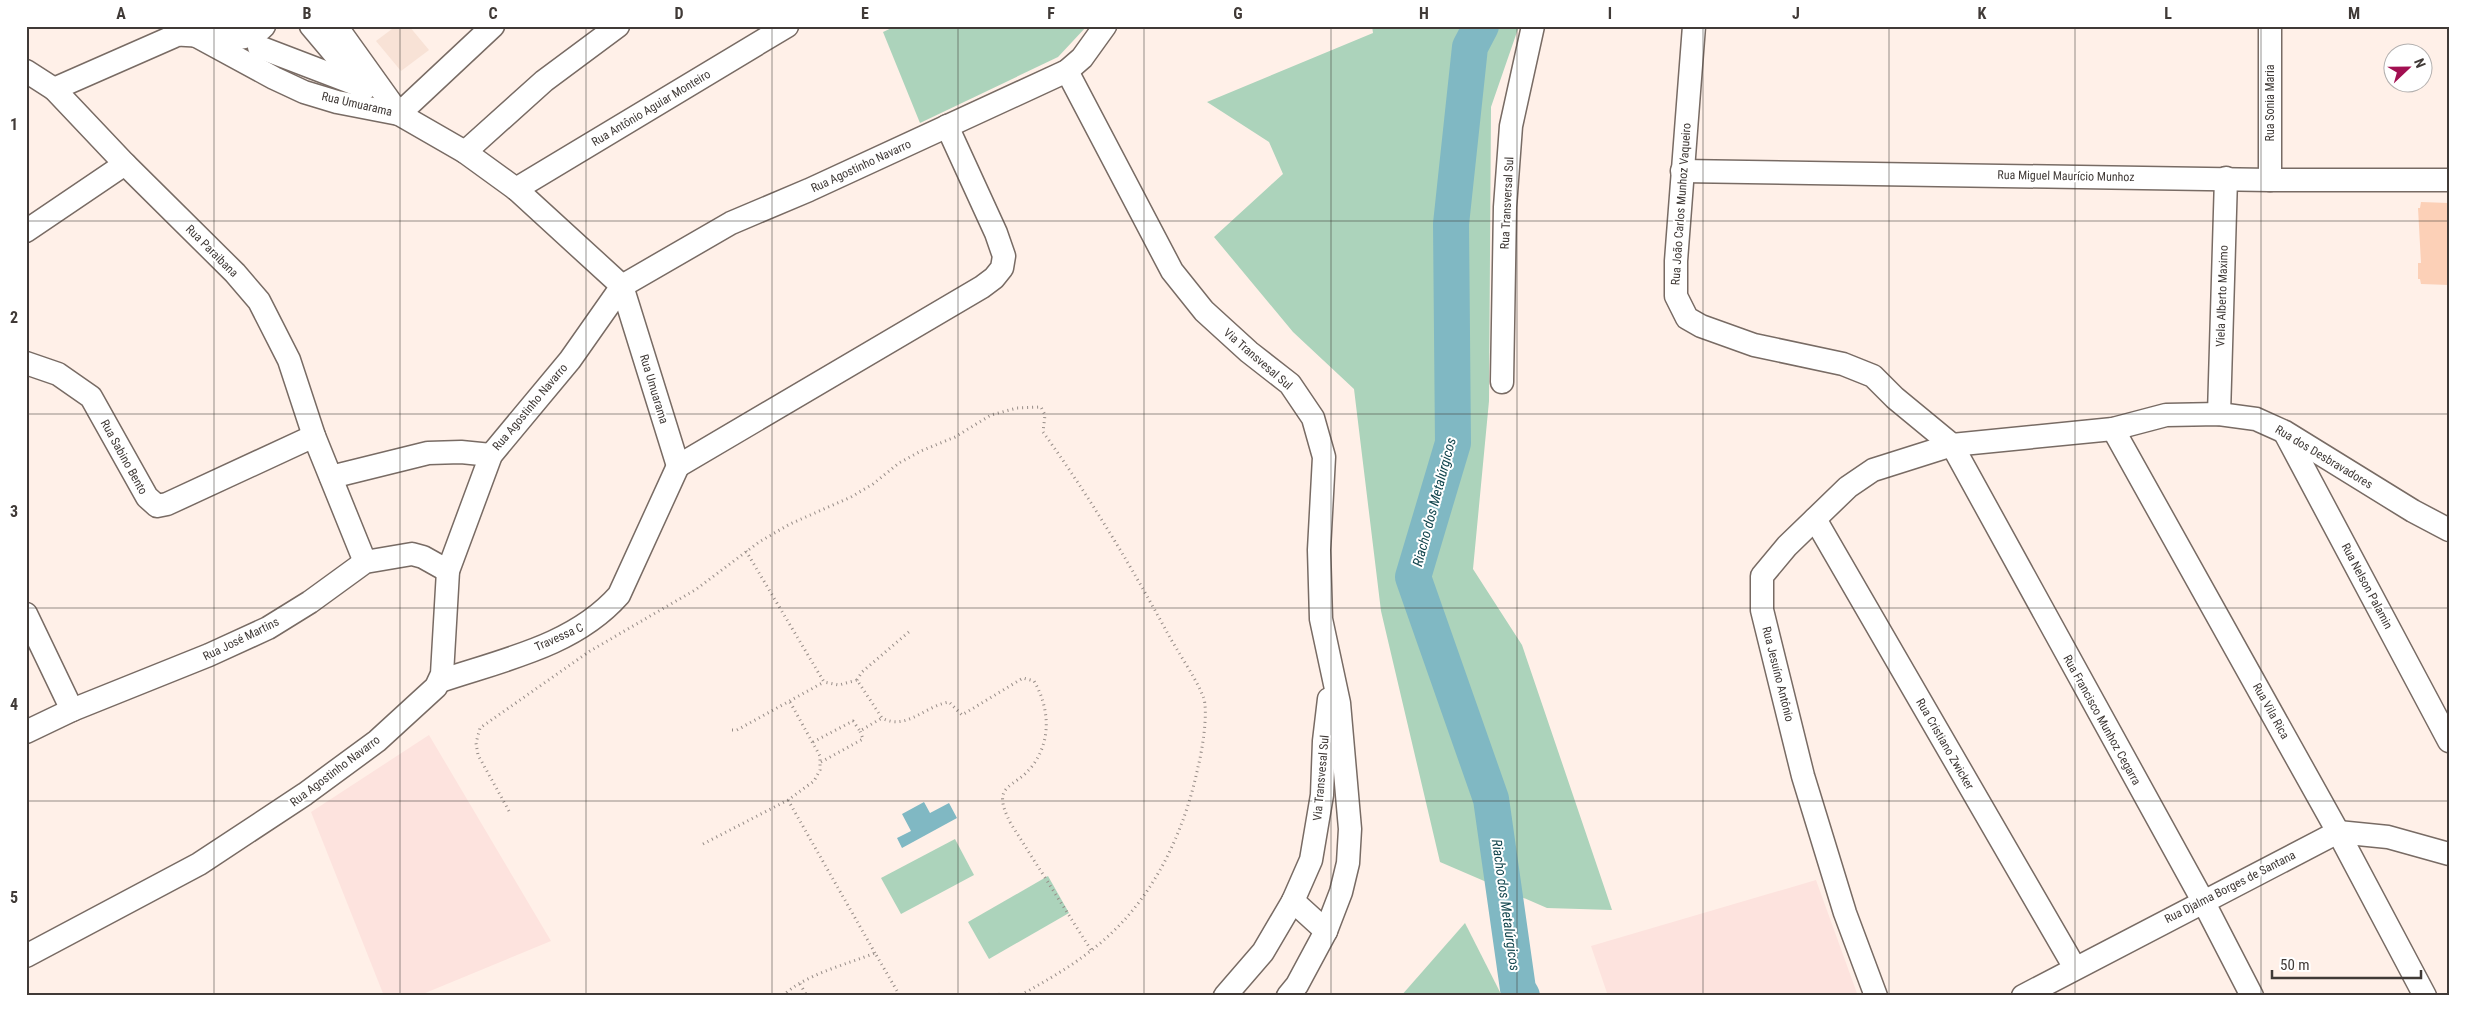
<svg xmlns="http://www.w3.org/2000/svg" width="2475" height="1022" viewBox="0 0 2475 1022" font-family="'Roboto Condensed',sans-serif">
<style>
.built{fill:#f8e2d6}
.education{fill:#fde3de}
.green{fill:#acd3bb}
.water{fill:#80b8c3}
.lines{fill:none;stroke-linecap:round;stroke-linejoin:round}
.stream{stroke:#80b8c3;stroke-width:6}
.river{stroke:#80b8c3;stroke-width:36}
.building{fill:#fcd0b7}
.minor-casing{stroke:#786b64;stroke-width:25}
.path{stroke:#978d88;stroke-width:3;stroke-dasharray:1 4;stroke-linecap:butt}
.minor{stroke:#fff;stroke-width:22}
.grid{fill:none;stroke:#403a37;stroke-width:1;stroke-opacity:0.55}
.labels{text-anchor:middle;stroke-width:4;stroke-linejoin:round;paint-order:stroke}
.street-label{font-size:12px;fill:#403a37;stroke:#fff}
.water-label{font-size:14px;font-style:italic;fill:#13464e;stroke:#fff}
.neatline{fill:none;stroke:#403a37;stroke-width:2}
.grid-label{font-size:16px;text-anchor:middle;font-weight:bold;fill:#403a37}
</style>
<rect width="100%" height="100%" fill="#fff0e8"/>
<polygon class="built" points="396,26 409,26 429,50 401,71 376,41"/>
<g class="education">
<polygon points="429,735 551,941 418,996 384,996 311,812"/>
<polygon points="1816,880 1858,996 1608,996 1591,946"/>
</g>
<g class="green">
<polygon points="896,26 1087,26 1058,57 920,123 883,32"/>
<polygon points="1372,26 1519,26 1491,107 1489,401 1473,569 1522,645 1612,910 1547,908 1440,862 1381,611 1354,389 1293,332 1214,237 1283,174 1269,142 1207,102 1373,33"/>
<polygon points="955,839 974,875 901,914 881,878"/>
<polygon points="1048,876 1069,913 989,959 968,922"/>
<polygon points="1465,923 1502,996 1401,996"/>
</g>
<polygon class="water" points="924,802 930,813 949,803 957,818 902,848 897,838 911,831 902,814"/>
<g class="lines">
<polyline class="stream" points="1505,996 1518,989"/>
<polyline class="river" points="1481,26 1470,47 1451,224 1453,443 1413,577 1491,799 1518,989 1522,996"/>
</g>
<polygon class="building" points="2421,202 2449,203 2449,285 2421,284 2420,279 2418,279 2418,263 2421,263 2418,208 2420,208"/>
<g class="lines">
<g class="minor-casing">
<g id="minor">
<polyline points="311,26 364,89"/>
<polyline points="336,26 399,114 493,26"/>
<polyline points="1694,26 1676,261 1676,296 1687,318 1701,326 1754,345 1843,364 1873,376 1895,398 1952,445 2203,901 2252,996"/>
<polyline points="2270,26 2270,180"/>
<polyline points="193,34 274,78 304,92 337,102 399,114 465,152 516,189 622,286 678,466"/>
<polyline points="259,47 361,86"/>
<polyline points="26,71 54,89 125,164 235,273 259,301 289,360 314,436 365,562"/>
<polyline points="1067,71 1172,271 1204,311 1249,352 1290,384 1313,418 1324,457 1319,550 1321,619 1339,703 1350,829 1348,863 1341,892 1326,931 1297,985 1288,996"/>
<path d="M 54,89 L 177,35 C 204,33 243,49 264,26"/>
<polyline points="465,152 544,81 618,26"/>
<polyline points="1682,171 2270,180 2449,180"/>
<polyline points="516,189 787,26"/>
<polyline points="26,231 125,164"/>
<polyline points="26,363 58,374 91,397 147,497 157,506 167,504 314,436"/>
<polyline points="1502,382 1505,207 1511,126 1533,26"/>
<polyline points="2219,414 2226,178"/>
<polyline points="2113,429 2338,832 2425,996"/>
<polyline points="2285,433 2449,741"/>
<polyline points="678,466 982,287 994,278 1002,268 1004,256 996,233 947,126"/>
<polyline points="331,477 428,453 461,452 491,455"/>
<polyline points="1815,519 2075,968"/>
<polyline points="26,614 72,710"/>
<path d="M 440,681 C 502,660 574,646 619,595 L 678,466"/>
<polyline points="26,732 72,710 209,655 268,628 310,602 365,562 412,554 423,557 448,571"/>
<polyline points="1293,901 1326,931"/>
<polyline points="26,956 199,864 305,794 377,741 436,687 442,674 448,571 491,455 570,360 622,286 731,223 809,190 1067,71 1082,58 1105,26"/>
<polyline points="1225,996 1263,952 1293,901 1311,860 1322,795 1324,741 1329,699"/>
<polyline points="1876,996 1845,913 1803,776 1762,610 1762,576 1787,546 1848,487 1873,470 1952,445 2113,429 2166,415 2219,414 2256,419 2285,432 2413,511 2449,530"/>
<polyline points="2023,996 2338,832 2388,837 2449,854"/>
</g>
</g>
<g class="path">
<path d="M 746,551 L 824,682 L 839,685 L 857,680 L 882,718 C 906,731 925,706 949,702 L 962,715 L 1023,678 L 1034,681 C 1049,707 1052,739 1033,765 C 1015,790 989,782 1011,824 L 1091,950"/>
<polyline points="857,680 862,672 910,631"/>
<polyline points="732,730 737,730 824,682"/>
<polyline points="813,742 853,721 860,731 882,718"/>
<polyline points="821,762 863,739 860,731"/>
<polyline points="788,800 875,953"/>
<path d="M 509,811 L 478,755 L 476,743 L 480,728 L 590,651 L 695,590 L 759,542 L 790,524 L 851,497 L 873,484 L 899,463 L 921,451 L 955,437 L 991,415 L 1017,408 L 1041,407 L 1045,415 L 1043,432 C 1089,496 1130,564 1168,634 C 1179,654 1194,675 1203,696 C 1209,710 1202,752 1198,767 C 1184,834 1152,901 1098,945 C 1074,965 1046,981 1019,996"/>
<polyline points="703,844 788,800 814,781 820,770 820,756 790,702"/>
<polyline points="800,984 807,996"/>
<path d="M 783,996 C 803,975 848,964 875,953 L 900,996"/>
<polyline points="994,996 1000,994 1003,996"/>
</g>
<use href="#minor" class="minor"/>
</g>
<path class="grid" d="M 214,26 L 214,996M 400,26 L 400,996M 586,26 L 586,996M 772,26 L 772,996M 958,26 L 958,996M 1144,26 L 1144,996M 1331,26 L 1331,996M 1517,26 L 1517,996M 1703,26 L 1703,996M 1889,26 L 1889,996M 2075,26 L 2075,996M 2261,26 L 2261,996M 26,221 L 2449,221M 26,414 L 2449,414M 26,608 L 2449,608M 26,801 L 2449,801"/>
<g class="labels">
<g class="street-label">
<text transform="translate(2270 103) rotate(-90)" y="4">Rua Sonia Maria</text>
<text transform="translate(357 104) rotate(13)" y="4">Rua Umuarama</text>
<text transform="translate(651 108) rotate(-31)" y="4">Rua Antônio Aguiar Monteiro</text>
<text transform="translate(861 166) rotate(-25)" y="4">Rua Agostinho Navarro</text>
<text transform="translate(2066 176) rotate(1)" y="4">Rua Miguel Maurício Munhoz</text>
<text transform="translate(1507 203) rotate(-87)" y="4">Rua Transversal Sul</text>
<text transform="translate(1681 204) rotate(-86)" y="4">Rua João Carlos Munhoz Vaqueiro</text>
<text transform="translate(212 251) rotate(45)" y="4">Rua Paraibana</text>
<text transform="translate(2222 296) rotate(-88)" y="4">Viela Alberto Maximo</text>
<text transform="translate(1258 359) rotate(41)" y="4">Via Transvesal Sul</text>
<text transform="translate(654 389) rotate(73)" y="4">Rua Umuarama</text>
<text transform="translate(530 407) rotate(-50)" y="4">Rua Agostinho Navarro</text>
<text transform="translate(124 457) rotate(61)" y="4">Rua Sabino Bento</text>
<text transform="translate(2324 457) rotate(31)" y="4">Rua dos Desbravadores</text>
<text transform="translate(2367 586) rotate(62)" y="4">Rua Nelson Palamin</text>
<text transform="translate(559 637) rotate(-24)" y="4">Travessa C</text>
<text transform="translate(241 639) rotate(-26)" y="4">Rua José Martins</text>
<text transform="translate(1778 674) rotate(76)" y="4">Rua Jesuíno Antônio</text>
<text transform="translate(2271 711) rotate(61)" y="4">Rua Vila Rica</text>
<text transform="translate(2102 720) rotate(61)" y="4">Rua Francisco Munhoz Cegarra</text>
<text transform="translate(1945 744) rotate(60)" y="4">Rua Cristiano Zwicker</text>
<text transform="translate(335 771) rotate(-37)" y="4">Rua Agostinho Navarro</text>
<text transform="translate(1321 778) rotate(-85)" y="4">Via Transvesal Sul</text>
<text transform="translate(2230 887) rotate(-27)" y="4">Rua Djalma Borges de Santana</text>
</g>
<g class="water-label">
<text transform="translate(1434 502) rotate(-75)" y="5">Riacho dos Metalúrgicos</text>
<text transform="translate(1506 905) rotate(82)" y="5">Riacho dos Metalúrgicos</text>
</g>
</g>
<rect width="2475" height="1022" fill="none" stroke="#ffffff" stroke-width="55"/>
<g transform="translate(2408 68) rotate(68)"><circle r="24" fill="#ffffff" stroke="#b3b0af"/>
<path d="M0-4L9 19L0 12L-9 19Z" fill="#a20f51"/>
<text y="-8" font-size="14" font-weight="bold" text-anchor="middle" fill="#403a37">N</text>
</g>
<path d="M2272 970v8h149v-8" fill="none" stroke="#403a37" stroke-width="2.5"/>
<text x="2280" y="970" font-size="15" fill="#403a37" stroke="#ffffff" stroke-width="4" paint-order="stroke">50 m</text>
<rect x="28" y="28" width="2420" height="966" class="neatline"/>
<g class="grid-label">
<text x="121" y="19">A</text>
<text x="307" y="19">B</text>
<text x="493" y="19">C</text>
<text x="679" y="19">D</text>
<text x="865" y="19">E</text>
<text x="1051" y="19">F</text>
<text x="1238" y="19">G</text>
<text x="1424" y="19">H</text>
<text x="1610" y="19">I</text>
<text x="1796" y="19">J</text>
<text x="1982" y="19">K</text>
<text x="2168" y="19">L</text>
<text x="2354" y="19">M</text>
<text x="14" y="130">1</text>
<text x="14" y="323">2</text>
<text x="14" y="517">3</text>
<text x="14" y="710">4</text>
<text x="14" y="903">5</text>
</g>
</svg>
